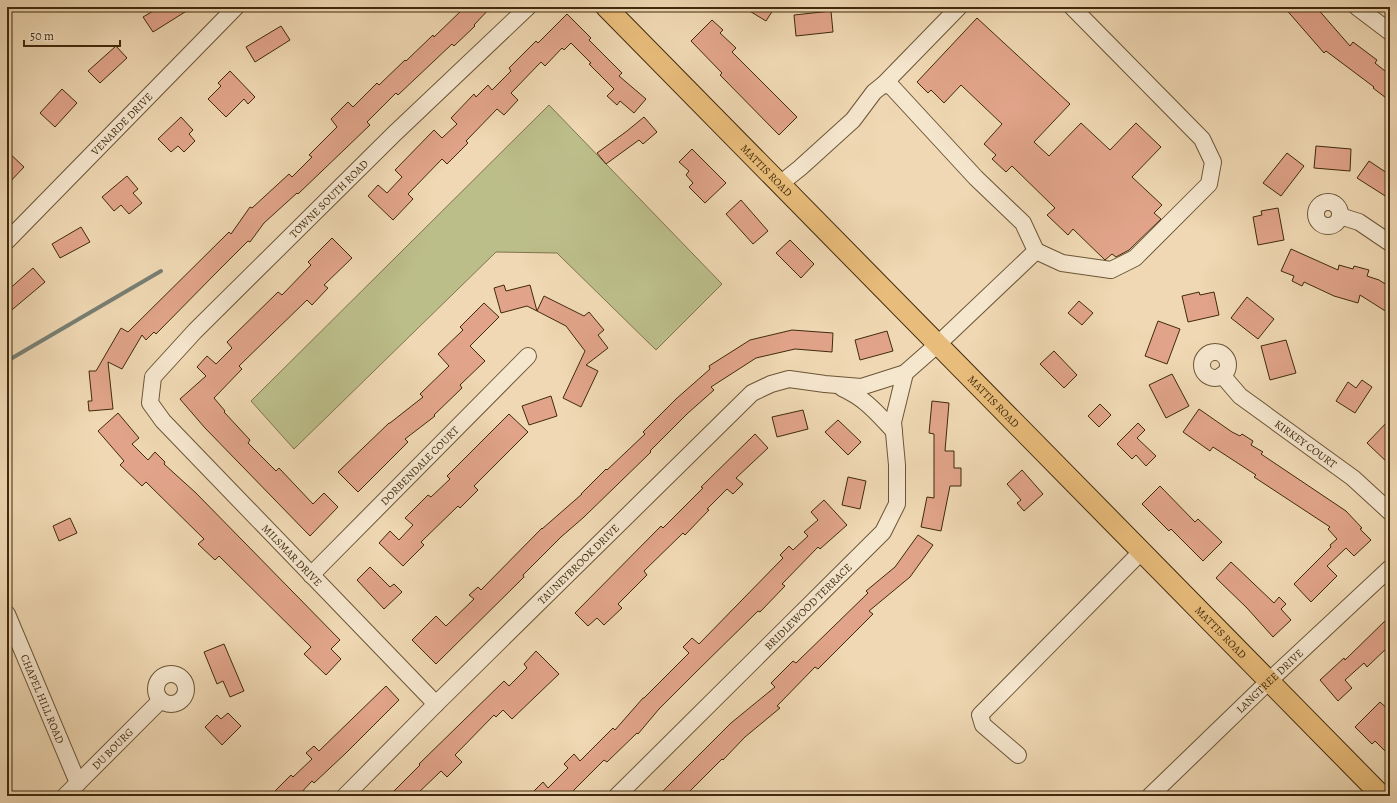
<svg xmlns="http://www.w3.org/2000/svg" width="1397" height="803" viewBox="0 0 1397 803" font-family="Alegreya,serif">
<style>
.green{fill:#bcbe8a;stroke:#7e744c}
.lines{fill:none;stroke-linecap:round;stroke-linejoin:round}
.stream{stroke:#787f73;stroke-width:4}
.building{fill:#e1a48a;stroke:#402a0d}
.minor-casing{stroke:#6c5636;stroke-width:18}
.major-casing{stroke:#402a0d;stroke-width:22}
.minor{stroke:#f5e6ce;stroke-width:16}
.major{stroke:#e8bc7a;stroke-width:20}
.labels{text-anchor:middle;stroke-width:3;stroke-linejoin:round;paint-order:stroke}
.street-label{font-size:11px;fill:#402a0d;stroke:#f5e6ce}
</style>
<rect width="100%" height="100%" fill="#efd8b3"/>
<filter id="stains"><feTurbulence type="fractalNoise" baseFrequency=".005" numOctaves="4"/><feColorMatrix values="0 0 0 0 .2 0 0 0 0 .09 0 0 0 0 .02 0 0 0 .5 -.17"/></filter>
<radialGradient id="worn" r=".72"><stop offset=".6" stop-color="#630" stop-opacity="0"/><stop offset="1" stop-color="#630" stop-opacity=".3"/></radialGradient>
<polygon class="green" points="549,105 722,284 656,350 557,253 496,252 294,449 251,401"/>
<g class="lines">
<polyline class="stream" points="7,361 161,271"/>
</g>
<g class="building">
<polygon points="160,7 193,7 153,32 143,17"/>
<polygon points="465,7 491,7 474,25 475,26 454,46 452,44 398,95 396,93 367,122 370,125 298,194 297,193 264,223 250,242 248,241 218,271 156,334 154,332 146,340 142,335 122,369 108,362 113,409 89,411 88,401 92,401 89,371 96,371 121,328 128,332 229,232 231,234 250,207 252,208 289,174 292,177 312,157 309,155 337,127 331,119 348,102 353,107 377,83 379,85 405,60 406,61 433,35 434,37"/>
<polygon points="743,7 775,7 766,21"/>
<polygon points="1284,7 1316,7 1350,46 1353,42 1377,60 1375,63 1390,75 1390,101 1373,88 1374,87 1326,51 1324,53"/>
<polygon points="831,11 833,32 796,36 794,15"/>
<polygon points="567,14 591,38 589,40 622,73 619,76 646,99 634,113 620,101 617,105 607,96 614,89 589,64 591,63 571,43 564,50 562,48 545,66 541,62 511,93 518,100 504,115 497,109 466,141 468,143 447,164 442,159 408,194 413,199 393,220 368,196 378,185 387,193 402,177 395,170 434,130 442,138 457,124 451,118 474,94 476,97 488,85 492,90 511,71 509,68 536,41 538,43"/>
<polygon points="977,18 1070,104 1034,142 1049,156 1081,123 1110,150 1136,123 1161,147 1132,177 1162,205 1154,213 1161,219 1129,250 1116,257 1112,254 1105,260 1073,229 1068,235 1047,215 1055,208 1012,166 1006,172 992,159 996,155 984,144 1002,124 961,85 944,103 931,90 928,93 917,82"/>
<polygon points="712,20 723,30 720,33 736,48 732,52 797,117 779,135 720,75 722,73 691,41"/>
<polygon points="281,26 290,40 255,62 246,47"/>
<polygon points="116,46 127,58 100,83 88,71"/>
<polygon points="230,71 255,97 248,104 244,99 226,117 208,99 221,86 218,83"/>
<polygon points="62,89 77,103 55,127 40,113"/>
<polygon points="181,117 193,130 189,134 195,141 184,152 178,146 171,152 158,139"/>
<polygon points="644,117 657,132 643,144 639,140 606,164 597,153 627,131"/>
<polygon points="1316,146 1351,149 1350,171 1314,168"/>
<polygon points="692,149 726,183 705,203 689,187 693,183 686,175 689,171 679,162"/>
<polygon points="7,151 24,167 7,185"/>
<polygon points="1287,153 1304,166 1281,196 1263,183"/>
<polygon points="1369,161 1390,175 1390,199 1357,178"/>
<polygon points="127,176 138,189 133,193 142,203 129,214 121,205 114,211 102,197"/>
<polygon points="741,200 768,231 753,244 726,214"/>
<polygon points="1278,208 1284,240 1258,245 1253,217 1262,215 1261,211"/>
<polygon points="81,227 90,242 60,258 52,244"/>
<polygon points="332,238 352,258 324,285 328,288 312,305 307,300 239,366 242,369 214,398 225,411 224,412 250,440 248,443 276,471 279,468 313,504 324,493 338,507 310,536 205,428 180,399 206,376 197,367 207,356 216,364 232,348 227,342 278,292 282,295 311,265 308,262"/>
<polygon points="790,240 814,264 801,278 776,253"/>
<polygon points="1291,249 1338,270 1339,265 1353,269 1354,266 1369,270 1367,276 1379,280 1390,287 1390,314 1360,295 1358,303 1334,296 1304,282 1302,286 1292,281 1294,276 1281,271"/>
<polygon points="33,268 45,282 7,314 7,291"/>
<polygon points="504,285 506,291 530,285 537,311 527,306 501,313 494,288"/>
<polygon points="1199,292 1200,295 1214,292 1219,315 1188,322 1182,296"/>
<polygon points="544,296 584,316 589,312 604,330 598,335 608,348 586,365 598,371 581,407 563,398 585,351 566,326 537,311"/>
<polygon points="1247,297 1274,319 1258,339 1231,318"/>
<polygon points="1079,301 1093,313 1082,325 1068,313"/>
<polygon points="484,303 499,317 470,346 485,361 460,385 462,388 434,415 435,416 405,439 408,442 358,492 338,472 389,423 390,423 423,397 420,394 449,366 438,354 463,330 460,327"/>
<polygon points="1158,321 1180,329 1167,364 1145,356"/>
<polygon points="792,330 833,333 832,352 795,349 756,358 711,387 714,390 688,413 650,451 651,452 584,517 561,537 523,575 524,577 436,664 412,640 436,616 446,626 474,599 469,595 478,587 481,590 542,528 542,529 582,494 581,494 606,469 607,470 645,434 643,432 676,399 710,369 709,366 750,340"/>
<polygon points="887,331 893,351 860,360 855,340"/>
<polygon points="1286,340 1296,373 1270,380 1261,346"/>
<polygon points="1054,351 1077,375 1064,388 1040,364"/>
<polygon points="1172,374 1189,406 1166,418 1149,385"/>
<polygon points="1362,380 1372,387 1355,413 1336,401 1348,382 1356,388"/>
<polygon points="551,396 557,416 529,425 522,406"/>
<polygon points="932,401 949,403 945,451 954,451 954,468 961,468 961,486 950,486 941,531 921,527 927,497 934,498 934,434 929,433"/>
<polygon points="1100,404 1111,415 1099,427 1088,416"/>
<polygon points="1199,409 1232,432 1240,436 1242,434 1253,441 1251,445 1263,452 1261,454 1346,511 1362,528 1360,529 1371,540 1354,556 1346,548 1327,566 1337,576 1311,602 1294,584 1331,547 1330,545 1337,539 1328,529 1330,527 1254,477 1256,475 1213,447 1210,451 1183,432"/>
<polygon points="803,410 808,429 777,437 772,417"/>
<polygon points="118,413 139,438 132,444 148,460 155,452 165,462 164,464 196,493 340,640 331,649 341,659 326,675 304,654 311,647 219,556 215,560 198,544 204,539 146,482 142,486 120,465 124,461 98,431"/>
<polygon points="509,414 528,432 474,486 478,490 460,508 458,506 421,542 424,545 403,566 379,543 390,531 399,540 413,525 405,518 428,495 431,497 450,479 447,476"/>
<polygon points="1390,419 1390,465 1367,443"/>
<polygon points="838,420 861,442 848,455 825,432"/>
<polygon points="1138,423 1145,430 1137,438 1156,456 1146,466 1136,455 1132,459 1117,444"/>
<polygon points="755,434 768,448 736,478 743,484 733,494 727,489 707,509 709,510 685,535 683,533 644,571 647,575 618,604 622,608 604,625 597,618 588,626 575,613 661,526 663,528 703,488 701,487"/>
<polygon points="1022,470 1043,494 1024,511 1017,503 1021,500 1007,484"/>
<polygon points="848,477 866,481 860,509 842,505"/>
<polygon points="1160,486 1195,522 1198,519 1222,542 1203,561 1171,529 1169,531 1142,504"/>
<polygon points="824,500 847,525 820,549 818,547 782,584 785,586 760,612 758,611 695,673 659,709 638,734 637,733 607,762 604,760 568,796 529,796 543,782 548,788 568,768 564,764 574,754 580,761 613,728 615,730 643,698 644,698 689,653 683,647 692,638 699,644 783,558 780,555 789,546 793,550 808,536 804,532 818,520 811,512"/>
<polygon points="70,518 77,533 59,541 53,526"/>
<polygon points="918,535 933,545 910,577 869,611 873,614 818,669 815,667 777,706 780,708 745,737 723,760 722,759 685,796 658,796 731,723 775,687 771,683 793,661 796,663 868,593 866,591 895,567"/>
<polygon points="1231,562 1274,603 1279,597 1286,604 1281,609 1291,620 1273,637 1247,608 1216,578"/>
<polygon points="370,567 390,587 394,584 402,592 384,609 357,580"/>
<polygon points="1390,616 1390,645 1367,667 1364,663 1345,680 1352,688 1338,701 1320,680 1344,658 1345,660"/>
<polygon points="224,644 244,691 230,697 223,681 217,684 204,652"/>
<polygon points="536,651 559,674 537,695 512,719 503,710 496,717 494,715 455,755 462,762 447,777 441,771 415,796 389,796 420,765 419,764 504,681 509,686 527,668 524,664"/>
<polygon points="386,686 399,700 346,753 314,783 312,781 298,796 270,796 291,775 293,777 312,759 306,753 314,746 319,751"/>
<polygon points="1380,702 1390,711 1390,756 1375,741 1372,744 1355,727"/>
<polygon points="228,713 241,726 222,745 205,727 217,715 221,719"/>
</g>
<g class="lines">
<g class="minor-casing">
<g id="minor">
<polyline points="1357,7 1390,32"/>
<polyline points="884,84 959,7"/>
<circle cx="1328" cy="214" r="12"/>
<polyline points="1340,216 1359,222 1390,243"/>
<path id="s1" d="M 7,241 L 236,7"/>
<polyline points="1036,251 1062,263 1111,270 1135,258 1209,184 1213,162 1202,139 1072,7"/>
<circle cx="1215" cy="365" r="13"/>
<path id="s2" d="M 1222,375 L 1240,396 L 1353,478 L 1390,512"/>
<path d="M 842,388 C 866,399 876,412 894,431"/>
<path id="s3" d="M 311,575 L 528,356"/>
<path id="s4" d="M 7,614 L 78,783"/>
<circle cx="171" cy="689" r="15"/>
<path id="s5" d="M 436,704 L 163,421 L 150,403 L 153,377 L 195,331 L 394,134 L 528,7"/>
<polyline points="1018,755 983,725 980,715 1141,552"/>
<path id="s6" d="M 65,796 L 160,701"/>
<path id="s7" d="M 345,796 L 436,704 L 752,393 L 771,384 L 789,379 L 825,384 L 861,387 L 905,373 L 938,344 L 1036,251 L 1023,223 L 976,178 L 892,87 L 884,84 L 874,92 L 853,120 L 800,168 L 780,184"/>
<path id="s8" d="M 617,796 L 883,532 L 897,504 L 897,465 L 893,422 L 905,373"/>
<path id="s9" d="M 1150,796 L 1269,681 L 1390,568"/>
</g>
</g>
<g class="major-casing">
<g id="major">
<path id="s10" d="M 606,7 L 1382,796"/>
</g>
</g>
<use href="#minor" class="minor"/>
<use href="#major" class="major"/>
</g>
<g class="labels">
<g class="street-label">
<text dy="4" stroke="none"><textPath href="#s1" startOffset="164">VENARDE DRIVE</textPath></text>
<text dy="4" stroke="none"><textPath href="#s10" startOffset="229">MATTIS ROAD</textPath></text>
<text dy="4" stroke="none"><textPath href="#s5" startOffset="692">TOWNE SOUTH ROAD</textPath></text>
<text dy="4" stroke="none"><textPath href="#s10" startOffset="553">MATTIS ROAD</textPath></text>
<text dy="4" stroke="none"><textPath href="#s2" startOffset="109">KIRKEY COURT</textPath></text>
<text dy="4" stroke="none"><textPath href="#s3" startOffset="154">DORBENDALE COURT</textPath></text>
<text transform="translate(292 555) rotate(46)" y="4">MILSMAR DRIVE</text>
<text dy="4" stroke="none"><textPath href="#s7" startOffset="329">TAUNEYBROOK DRIVE</textPath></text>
<text dy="4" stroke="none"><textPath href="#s8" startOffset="269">BRIDLEWOOD TERRACE</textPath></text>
<text dy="4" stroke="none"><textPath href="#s10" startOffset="877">MATTIS ROAD</textPath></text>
<text dy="4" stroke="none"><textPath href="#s9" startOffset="166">LANGTREE DRIVE</textPath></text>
<text dy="4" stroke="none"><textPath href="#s4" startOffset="92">CHAPEL HILL ROAD</textPath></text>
<text dy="4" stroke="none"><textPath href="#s6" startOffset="67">DU BOURG</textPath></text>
</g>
</g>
<rect width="1397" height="803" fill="none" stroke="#efd8b3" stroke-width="24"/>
<rect x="8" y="8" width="1381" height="787" fill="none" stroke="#402a0d" stroke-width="2"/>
<rect x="12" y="12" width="1373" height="779" fill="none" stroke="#402a0d"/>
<path d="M24 40v6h96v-6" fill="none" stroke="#402a0d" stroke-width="2"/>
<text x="30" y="40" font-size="12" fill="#402a0d" stroke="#f5e6ce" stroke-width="3" paint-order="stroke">50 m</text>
<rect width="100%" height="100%" filter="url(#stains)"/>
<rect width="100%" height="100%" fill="url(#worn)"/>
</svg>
